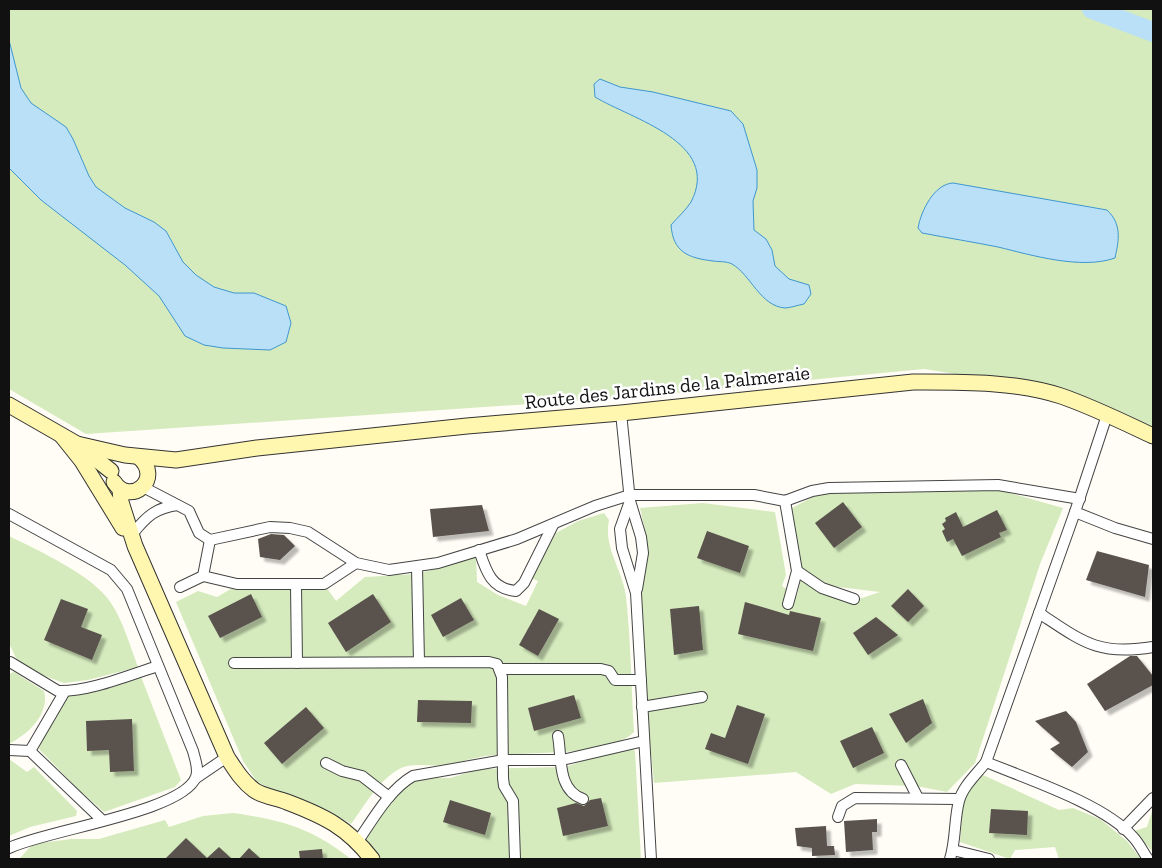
<svg xmlns="http://www.w3.org/2000/svg" width="1162" height="868" viewBox="0 0 1162 868" font-family="'Zilla Slab',serif">
<style>
.green{fill:#d5ebbd}
.water{fill:#b9e0f7;stroke:#3f96cf}
.lines{fill:none;stroke-linecap:round;stroke-linejoin:round}
.river{stroke:#b9e0f7;stroke-width:20}
.building{fill:#5a524d;filter:url(#shadow)}
.street-casing{stroke:#444;stroke-width:12}
.secondary-casing{stroke:#333;stroke-width:17}
.street{stroke:#fff;stroke-width:10}
.secondary{stroke:#fff6b0;stroke-width:15}
.labels{text-anchor:middle;stroke-width:5;stroke-linejoin:round;paint-order:stroke}
.street-label{font-size:20px;fill:#111;stroke:#fff}
</style>
<defs>
<filter id="shadow"><feDropShadow dx="4.5" dy="4.5" stdDeviation="1" flood-color="#0004"/></filter>
</defs>
<rect width="100%" height="100%" fill="#fffdf5"/>
<g class="green">
<polygon points="9,9 1153,9 1153,432 1064,391 924,369 633,397 86,434 9,389"/>
<path d="M 999,490 L 1063,508 L 1040,564 L 975,763 L 947,792 L 916,786 L 855,784 L 831,794 L 796,772 L 654,783 L 646,701 L 641,587 C 652,557 647,539 640,508 L 703,503 L 775,512 L 786,575 L 782,586 L 797,596 L 801,578 L 847,603 L 880,592 L 830,586 L 800,570 L 790,509 L 822,492 Z"/>
<path d="M 604,513 L 609,520 C 603,548 623,570 626,597 C 631,642 631,687 634,732 C 609,758 522,751 485,756 C 471,758 458,764 444,765 C 430,767 412,762 399,769 C 378,781 365,805 351,824 L 320,807 L 284,795 L 257,782 L 243,761 L 176,602 L 198,591 L 217,597 L 236,586 L 324,584 L 336,601 L 365,577 L 417,574 L 476,557 L 477,582 L 498,595 L 526,606 L 538,581 L 531,578 L 554,534 L 578,521 Z"/>
<path d="M 9,536 C 39,551 93,575 111,603 C 123,621 130,646 138,667 L 88,680 L 64,683 L 31,671 L 16,658 L 9,643 Z"/>
<path d="M 14,672 L 44,691 C 50,714 28,734 9,744 L 9,674 Z"/>
<polygon points="140,674 181,780 175,787 104,812 79,790 39,749 42,731 66,697"/>
<polygon points="624,748 633,748 635,752 641,859 376,859 361,841 394,794 414,778 450,778 480,769 565,767"/>
<polygon points="9,759 27,772 34,767 77,811 76,816 30,827 9,836"/>
<polygon points="983,775 1059,810 1073,808 1100,819 1127,841 1141,859 1059,859 1055,847 1015,850 1010,859 960,842 963,799"/>
<polygon points="1153,808 1153,852 1134,831 1147,827"/>
<path d="M 233,813 C 283,820 311,828 351,859 L 19,859 L 33,844 L 71,839 L 99,839 L 165,820 L 169,827 L 203,816 Z"/>
</g>
<g class="water">
<polygon points="9,40 21,88 31,103 66,127 73,139 89,176 96,187 125,208 154,222 166,231 183,262 196,275 214,287 234,293 254,293 286,306 291,323 286,342 270,350 223,348 204,345 185,336 159,296 125,265 41,200 9,168"/>
<path d="M 600,79 L 620,87 L 653,92 L 731,111 L 743,124 L 757,170 L 757,188 L 753,201 L 754,230 L 766,239 L 772,250 L 775,266 L 789,279 L 809,285 L 811,294 L 804,304 C 798,305 790,308 785,308 C 760,306 751,275 732,264 C 726,261 719,262 713,261 C 688,258 673,252 671,225 C 677,218 686,210 691,202 C 722,142 631,119 595,97 L 594,84 Z"/>
<path d="M 953,183 L 1107,210 C 1122,224 1119,240 1115,258 C 1081,270 1031,255 998,247 C 973,242 948,238 922,233 L 918,228 C 921,211 934,184 953,183 Z"/>
</g>
<g class="lines">
<polyline class="river" points="1092,9 1153,32"/>
</g>
<g class="building">
<polygon points="843,502 862,527 834,548 815,523"/>
<polygon points="482,505 489,531 433,537 430,509"/>
<polygon points="997,510 1007,530 999,533 1001,537 962,556 953,539 947,542 942,531 945,529 942,524 946,521 945,518 956,512 963,527"/>
<polygon points="707,531 749,546 740,573 697,558"/>
<polygon points="271,534 284,535 295,546 280,560 260,557 258,539"/>
<polygon points="1097,551 1149,565 1145,597 1086,580"/>
<polygon points="908,589 924,606 908,622 891,606"/>
<polygon points="251,594 262,617 220,638 208,616"/>
<polygon points="373,594 391,622 346,652 328,623"/>
<polygon points="461,598 474,620 443,637 431,615"/>
<polygon points="61,599 88,609 81,627 102,635 92,660 44,640"/>
<polygon points="745,602 789,615 790,611 821,618 813,651 738,634"/>
<polygon points="699,606 703,650 674,655 670,609"/>
<polygon points="539,609 559,619 538,656 519,645"/>
<polygon points="876,617 898,635 868,655 853,633"/>
<polygon points="1130,656 1137,656 1153,676 1153,685 1105,711 1087,684"/>
<polygon points="574,695 581,718 534,731 528,708"/>
<polygon points="923,699 932,723 906,743 889,714"/>
<polygon points="418,700 472,701 471,723 417,722"/>
<polygon points="737,705 765,714 748,764 705,749 711,733 725,738"/>
<polygon points="306,707 324,728 282,764 264,743"/>
<polygon points="1066,711 1076,722 1088,752 1072,767 1050,749 1060,743 1035,721"/>
<polygon points="132,719 134,771 110,772 109,750 87,751 86,721"/>
<polygon points="872,727 884,753 853,768 840,741"/>
<polygon points="601,798 608,826 563,836 557,808 576,803 584,806 590,800"/>
<polygon points="450,800 491,813 485,835 443,822"/>
<polygon points="991,809 1028,811 1027,835 989,833"/>
<polygon points="877,819 877,832 872,832 873,850 846,852 844,821"/>
<polygon points="826,826 827,846 834,846 835,855 812,856 812,848 797,846 795,828"/>
<polygon points="186,838 207,858 219,847 232,859 165,859"/>
<polygon points="249,848 261,859 239,859"/>
<polygon points="322,849 323,859 300,859 299,851"/>
</g>
<g class="lines">
<g class="street-casing">
<g id="street">
<polyline points="621,413 630,501 641,537 643,553 637,589"/>
<polyline points="143,487 189,511 199,533 210,540 270,527 290,528 308,532 356,563 389,570 438,563 517,539 595,506 630,495 754,495 785,501 812,491 829,488 998,485 1080,499"/>
<polyline points="630,501 620,529 622,548 636,593 651,859"/>
<polyline points="785,501 797,571 788,604"/>
<polyline points="1075,512 1115,528 1153,539"/>
<path d="M 9,514 L 111,570 L 127,589 L 193,751 C 195,759 199,769 196,777 C 183,812 46,830 9,848"/>
<path d="M 134,532 C 147,516 156,508 177,505"/>
<polyline points="210,540 203,576 237,584 324,584 356,563"/>
<path d="M 479,550 C 486,571 491,589 516,591 L 524,583 L 553,525"/>
<polyline points="417,567 419,662"/>
<polyline points="797,571 822,588 854,599"/>
<polyline points="296,585 297,663"/>
<polyline points="180,587 203,576"/>
<path d="M 1039,613 C 1083,642 1098,656 1153,647"/>
<path d="M 10,662 L 58,691 C 89,692 129,675 158,666"/>
<polyline points="234,663 489,662 497,664 502,677 503,778 504,786 513,801 515,859"/>
<polyline points="500,669 601,669 609,671 615,680 641,680"/>
<polyline points="642,707 702,697"/>
<path d="M 558,736 C 562,758 557,790 583,799"/>
<polyline points="9,750 30,751 102,820"/>
<polyline points="30,751 65,691"/>
<path d="M 986,762 C 1027,779 1104,804 1133,837 C 1139,843 1143,852 1148,859"/>
<polyline points="326,763 342,771 362,776 389,797"/>
<polyline points="901,765 918,798"/>
<polyline points="196,778 227,757"/>
<polyline points="838,817 842,806 855,798 959,799"/>
<polyline points="1123,829 1153,798"/>
<path d="M 358,841 C 373,819 390,789 413,776 L 504,760 L 562,760 L 644,741"/>
<polyline points="953,850 989,859"/>
<path d="M 950,859 C 956,840 954,820 959,801 C 963,786 977,774 986,762 L 1075,512 L 1107,415"/>
</g>
</g>
<g class="secondary-casing">
<g id="secondary">
<polyline points="9,405 77,444 111,471"/>
<polyline points="62,436 82,461 123,528"/>
<path d="M 77,444 L 125,455 L 176,460 L 257,448 L 467,426 L 621,413 L 913,382 C 961,382 1015,381 1061,396 C 1093,407 1123,422 1153,436"/>
<path d="M 114,482 C 130,507 164,479 139,457"/>
<path d="M 120,489 L 121,502 L 135,546 L 227,757 C 235,769 242,781 254,790 C 262,796 277,798 287,802 C 324,816 347,827 372,859"/>
</g>
</g>
<use href="#street" class="street"/>
<use href="#secondary" class="secondary"/>
</g>
<g class="labels">
<g class="street-label">
<text transform="translate(667 387) rotate(-6)" y="7">Route des Jardins de la Palmeraie</text>
</g>
</g>
<rect width="1162" height="868" fill="none" stroke="#111111" stroke-width="20"/>
</svg>
